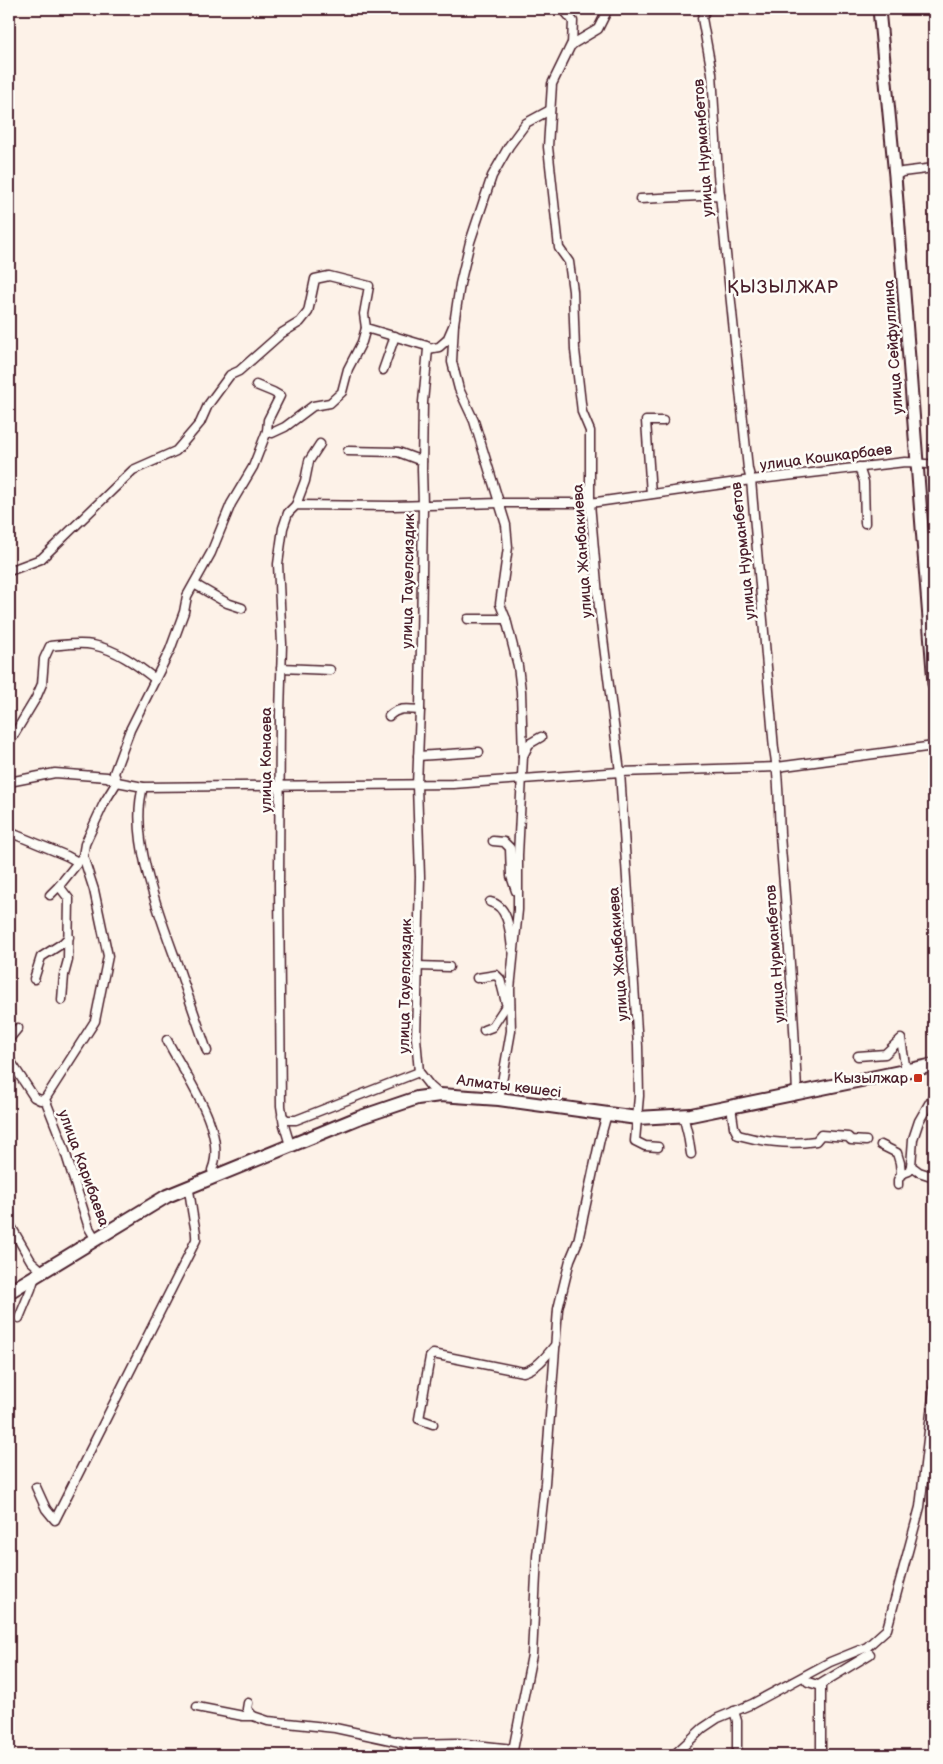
<svg xmlns="http://www.w3.org/2000/svg" width="943" height="1764" viewBox="0 0 943 1764" font-family="'Balsamiq Sans',sans-serif">
<style>
.lines{fill:none;stroke-linecap:round;stroke-linejoin:round}
.street-casing{stroke:#4a1f2b;stroke-width:11}
.secondary-casing{stroke:#4a1f2b;stroke-width:15}
.primary-casing{stroke:#4a1f2b;stroke-width:16}
.street{stroke:#fdfcf7;stroke-width:8}
.secondary{stroke:#fdfcf7;stroke-width:11}
.primary{stroke:#fdfcf7;stroke-width:12}
.poi-dot{fill:#c8321e;stroke:#fdfcf7;stroke-width:2}
.labels{text-anchor:middle;stroke-width:5;stroke-linejoin:round;paint-order:stroke}
.street-label{font-size:15px;fill:#4a1f2b;stroke:#fdfcf7}
.poi-label{font-size:15px;fill:#4a1f2b;stroke:#fdfcf7;text-anchor:end}
.quarter-label{font-size:18px;letter-spacing:1px;fill:#4a1f2b;stroke:#fdfcf7}
</style>
<rect width="100%" height="100%" fill="#fdf2e8"/>
<filter id="ink" filterUnits="userSpaceOnUse"><feTurbulence type="fractalNoise" baseFrequency=".02" numOctaves="2"/><feDisplacementMap in="SourceGraphic" scale="10" xChannelSelector="R" yChannelSelector="G"/><feConvolveMatrix kernelMatrix="1 2 1 2 8 2 1 2 1" color-interpolation-filters="sRGB"/></filter>
<g filter="url(#ink)">
<g class="lines">
<g class="street-casing">
<g id="street">
<polyline points="563,9 573,21 572,45"/>
<polyline points="608,9 598,29 571,45 552,84 548,147 559,248 569,262 573,291 575,350 582,412 590,431 590,503 599,607 620,772 638,1046 639,1096 635,1141 645,1146 658,1147"/>
<path d="M 706,9 L 702,18 L 712,73 L 718,175 L 748,469 L 751,480 L 774,749 C 780,781 778,815 781,848 C 788,930 794,1011 797,1094"/>
<polyline points="895,176 902,172 934,168"/>
<polyline points="640,199 720,195"/>
<polyline points="454,324 452,362 459,389 474,421 506,525 508,547 500,604 506,619 518,666 521,691 523,756"/>
<polyline points="428,349 439,347 447,340 454,324 460,284 470,242 492,176 509,146 526,123 550,110"/>
<polyline points="383,370 395,336"/>
<polyline points="256,385 273,392 280,396 268,420 267,431 272,433 285,427 313,406 330,403 342,392 348,369 362,342 366,328 427,346 428,349 423,402 422,469 423,505 420,710 417,785 420,877 416,1038 419,1072 430,1086 440,1095"/>
<polyline points="348,451 398,452 422,461"/>
<polyline points="859,467 864,482 865,523"/>
<polyline points="651,494 646,421 663,421"/>
<polyline points="296,505 305,481 309,461 320,444"/>
<polyline points="9,571 41,559 133,470 176,451 200,423 208,405 230,375 239,371 282,333 300,322 308,312 315,279 329,276 369,286 364,314 366,328"/>
<polyline points="194,584 227,603 242,608"/>
<polyline points="468,619 506,619"/>
<polyline points="281,668 330,670"/>
<path d="M 389,716 C 398,707 409,709 420,710"/>
<path d="M 9,743 L 36,698 L 42,684 L 44,659 L 50,646 C 64,645 80,642 93,645 C 117,650 136,664 155,679"/>
<polyline points="418,756 479,752"/>
<polyline points="9,782 55,773 107,777 117,782 143,787 453,784 620,772 777,767 934,746"/>
<polyline points="117,782 114,773 130,730 170,650 184,612 187,596 211,553 231,504 253,467 267,431"/>
<path d="M 143,787 C 128,840 162,921 180,972 C 189,998 198,1025 207,1051"/>
<polyline points="9,832 67,856 78,862"/>
<polyline points="493,841 504,842 510,848 511,876 516,891"/>
<polyline points="83,856 94,890 108,956 95,1021 45,1099 62,1142 89,1228 95,1238"/>
<polyline points="59,886 69,899 68,960 64,975 62,1000"/>
<polyline points="50,895 59,886 83,856 85,844 104,803 117,782"/>
<path d="M 490,902 C 509,906 510,933 512,949"/>
<polyline points="418,966 449,967"/>
<polyline points="477,978 496,975 500,979 506,1003 510,1005 504,1009 492,1027 484,1030"/>
<polyline points="34,979 41,957 63,943 69,937"/>
<polyline points="9,1039 18,1028"/>
<path d="M 167,1040 C 184,1074 228,1132 212,1170 L 214,1176"/>
<polyline points="858,1056 885,1054 901,1039 906,1071"/>
<polyline points="9,1059 34,1097 40,1100 45,1099"/>
<polyline points="934,1095 919,1121 913,1139 911,1166 919,1172 934,1177"/>
<polyline points="499,1099 511,1031 510,989 518,910 518,855 523,756 529,744 541,737"/>
<path d="M 731,1107 L 734,1127 L 738,1135 C 763,1142 790,1145 816,1141 L 821,1135 L 848,1137 L 851,1140 L 866,1141"/>
<polyline points="683,1115 688,1135 691,1154"/>
<polyline points="282,1116 287,1120 296,1120 419,1072"/>
<path d="M 290,1145 L 284,1125 L 281,1106 L 279,885 L 280,714 L 282,644 L 278,564 L 283,528 L 288,513 L 296,505 L 393,506 L 500,503 L 590,503 L 751,480 L 905,462 C 915,462 924,465 934,464"/>
<polyline points="881,1145 897,1153 900,1163 901,1174 909,1171 911,1166"/>
<polyline points="898,1185 898,1180 901,1174"/>
<polyline points="9,1223 31,1261 42,1271"/>
<polyline points="19,1318 31,1289 35,1276"/>
<path d="M 433,1424 L 419,1419 L 430,1357 L 433,1354 L 523,1372 C 537,1369 547,1355 556,1344"/>
<path d="M 36,1487 L 46,1509 L 55,1520 L 196,1240 C 197,1231 194,1225 193,1216 C 191,1206 191,1198 188,1187"/>
<polyline points="804,1677 808,1682 821,1686 821,1755"/>
<polyline points="819,1685 870,1654"/>
<polyline points="248,1703 247,1709 253,1716 268,1721 335,1728 409,1744 457,1743 513,1749"/>
<polyline points="197,1707 243,1716 253,1716"/>
<polyline points="734,1711 737,1721 737,1755"/>
<polyline points="512,1755 532,1655 537,1556 545,1483 558,1309 570,1260 578,1241 600,1139 607,1114"/>
<polyline points="674,1755 703,1728 718,1718 752,1704 830,1662 867,1647 887,1629 920,1507 934,1388"/>
</g>
</g>
<g class="secondary-casing">
<polyline id="secondary" points="879,9 895,176 934,684"/>
</g>
<g class="primary-casing">
<polyline id="primary" points="9,1292 167,1196 358,1118 417,1098 440,1095 499,1099 637,1118 691,1115 934,1065"/>
</g>
<use href="#street" class="street"/>
<use href="#secondary" class="secondary"/>
<use href="#primary" class="primary"/>
</g>
</g>
<rect class="poi-dot" x="913" y="1073" width="10" height="10" rx="2.5"/>
<g class="labels">
<g class="street-label">
<text transform="translate(703 148) rotate(-94)" y="5">улица Нурманбетов</text>
<text transform="translate(893 347) rotate(-94)" y="5">улица Сейфуллина</text>
<text transform="translate(826 457) rotate(-7)" y="5">улица Кошкарбаев</text>
<text transform="translate(582 551) rotate(-94)" y="5">улица Жанбакиева</text>
<text transform="translate(743 551) rotate(-96)" y="5">улица Нурманбетов</text>
<text transform="translate(408 581) rotate(-89)" y="5">улица Тауелсиздик</text>
<text transform="translate(266 760) rotate(-90)" y="5">улица Конаева</text>
<text transform="translate(618 954) rotate(-94)" y="5">улица Жанбакиева</text>
<text transform="translate(775 954) rotate(-94)" y="5">улица Нурманбетов</text>
<text transform="translate(405 986) rotate(-89)" y="5">улица Тауелсиздик</text>
<text transform="translate(509 1086) rotate(7)" y="5">Алматы көшесі</text>
<text transform="translate(84 1168) rotate(70)" y="5">улица Карибаева</text>
</g>
<g class="poi-label">
<text x="908" y="1083">Кызылжар</text>
</g>
<g class="quarter-label">
<text x="783" y="293">ҚЫЗЫЛЖАР</text>
</g>
</g>
<rect width="943" height="1764" fill="none" stroke="#fdfcf7" stroke-width="30"/>
<rect x="15" y="15" width="913" height="1734" fill="none" stroke="#4a1f2b" stroke-width="2" filter="url(#ink)"/>
</svg>
